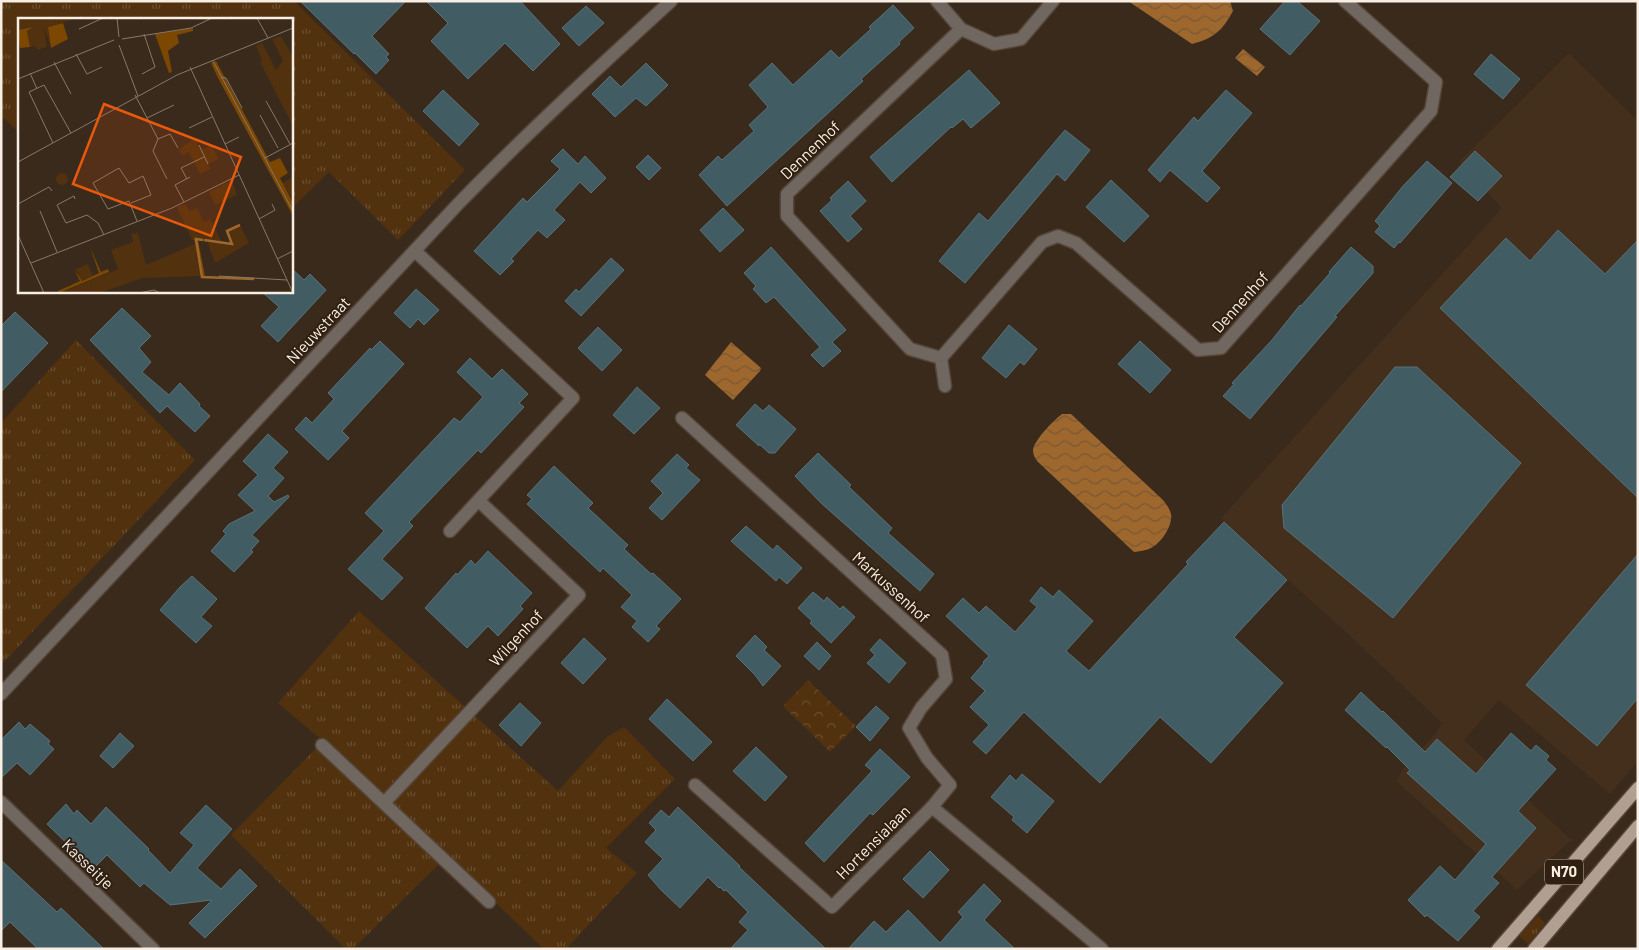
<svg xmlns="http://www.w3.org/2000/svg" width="1639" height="950" viewBox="0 0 1639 950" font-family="Barlow,sans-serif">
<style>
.built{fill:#432f1b}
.grass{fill:url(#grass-tufts)}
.park{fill:url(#park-crowns)}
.water{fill:url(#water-waves)}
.building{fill:#425c64;stroke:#57727a}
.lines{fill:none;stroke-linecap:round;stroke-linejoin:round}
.minor-casing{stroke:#554538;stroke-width:15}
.major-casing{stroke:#554538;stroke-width:15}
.minor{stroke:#706860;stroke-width:12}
.major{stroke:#b1a092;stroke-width:12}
.labels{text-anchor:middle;stroke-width:4;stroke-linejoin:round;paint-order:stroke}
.shield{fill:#2f2012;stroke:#bcb0a5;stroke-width:1}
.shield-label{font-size:15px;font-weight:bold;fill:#f8eee4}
.street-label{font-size:16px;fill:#f8eee4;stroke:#2f2012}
.inset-river{fill:none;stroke:#9e672d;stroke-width:2.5}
.inset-road{fill:none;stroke:#86786c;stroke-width:1}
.view{fill:#e8590c;fill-opacity:0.15;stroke:#e8590c;stroke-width:2.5}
.inset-edge{fill:none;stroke:#f8eee4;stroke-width:2.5}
</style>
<defs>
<pattern id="grass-tufts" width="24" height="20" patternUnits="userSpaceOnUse" patternTransform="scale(1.25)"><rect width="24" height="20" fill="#51310e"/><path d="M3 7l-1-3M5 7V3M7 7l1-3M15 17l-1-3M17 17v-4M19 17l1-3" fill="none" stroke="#6b4f31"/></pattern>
<pattern id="park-crowns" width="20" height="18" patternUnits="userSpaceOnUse" patternTransform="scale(1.25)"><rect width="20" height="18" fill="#51310e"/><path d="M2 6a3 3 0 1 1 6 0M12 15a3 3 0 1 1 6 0" fill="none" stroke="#6b4f31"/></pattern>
<pattern id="water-waves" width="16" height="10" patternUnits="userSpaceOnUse" patternTransform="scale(1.25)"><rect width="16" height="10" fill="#9e672d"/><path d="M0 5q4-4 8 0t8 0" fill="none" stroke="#785937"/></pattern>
</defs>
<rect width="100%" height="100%" fill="#3a2a1c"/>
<polygon class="built" points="1569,53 1638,121 1638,761 1610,794 1499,700 1464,740 1571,840 1517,890 1397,782 1402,770 1435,734 1442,723 1350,636 1224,522 1222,517 1502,208 1459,162"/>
<g class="grass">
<polygon points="1,1 294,1 465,170 398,240 329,172 291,209 291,19 19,19 19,132 1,116"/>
<polygon points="76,340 195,460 1,665 1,423"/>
<polygon points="359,611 558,791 607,737 624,727 675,779 606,848 637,873 566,949 544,949 447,856 353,949 346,949 231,835 323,741 278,703"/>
<polygon points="1538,916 1545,923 1528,944 1519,936"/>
</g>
<polygon class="park" points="808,680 856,726 830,752 783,706"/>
<g class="water">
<path d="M 1128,1 L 1230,1 L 1233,11 C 1222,31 1214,38 1192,44 Z"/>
<polygon points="1243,49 1265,67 1257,76 1235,58"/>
<polygon points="731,342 761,368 760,371 733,400 705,375"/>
<path d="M 1062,414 L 1071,414 L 1163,500 C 1166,504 1170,509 1171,514 C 1173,526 1161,543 1151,548 C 1145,551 1140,551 1134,552 L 1038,462 C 1035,458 1033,455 1033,450 C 1035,439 1053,421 1062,414 Z"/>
</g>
<g class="building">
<polygon points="300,1 406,1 372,36 389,54 386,57 389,60 376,74 355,53 354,54"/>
<polygon points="426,1 520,1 560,44 533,71 505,43 468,79 431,41 448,23"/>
<polygon points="1285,1 1297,1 1320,21 1290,55 1260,29"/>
<polygon points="893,5 914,28 899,42 900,44 861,79 863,81 727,206 699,175 718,156 722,160 754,131 749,125 768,107 749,85 772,63 793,85 831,50 839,58 871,29 869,27"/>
<polygon points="586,6 604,23 579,46 562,28"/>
<polygon points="1491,54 1520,79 1503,99 1474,74"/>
<polygon points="646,63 668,85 646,106 636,98 615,117 592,94 610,76 621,87"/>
<polygon points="969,70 1000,103 971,128 963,119 952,128 951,127 892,182 870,157"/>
<polygon points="443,90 479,124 459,146 423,111"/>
<polygon points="1226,90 1252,113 1202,171 1220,188 1207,202 1170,170 1160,182 1148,170 1194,117 1198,121"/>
<polygon points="1065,130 1090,150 1065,181 1057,174 965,283 939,261 979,213 988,221"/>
<polygon points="563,149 578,164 585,156 606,178 591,193 580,182 554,210 565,220 547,238 538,230 511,259 514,261 500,275 474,251 523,198 527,202 560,169 551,161"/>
<polygon points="1475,151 1502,176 1478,201 1450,177"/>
<polygon points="648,155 661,168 649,180 636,167"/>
<polygon points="1427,161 1452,183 1400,243 1399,242 1394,248 1375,232 1380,226 1375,221 1403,186"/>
<polygon points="1111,180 1149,216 1124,242 1086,207"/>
<polygon points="848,181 866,201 850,216 862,229 848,242 820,211 832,200 830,198"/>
<polygon points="723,208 744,230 720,252 700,230"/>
<polygon points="1558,230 1605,274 1638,240 1638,498 1440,308 1506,238 1530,261"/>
<polygon points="771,247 846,330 832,342 841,351 823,367 811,355 820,347 774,297 766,303 753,289 756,286 744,273"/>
<polygon points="1351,247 1373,266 1373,273 1335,316 1337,317 1250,419 1223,396 1234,384 1232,383 1272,340 1300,305 1301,306 1330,273 1329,272"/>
<polygon points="611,258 624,270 581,316 565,301 576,289 579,292"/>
<polygon points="291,268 304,280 310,274 326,290 278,342 261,326 279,307 261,291 291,291"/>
<polygon points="416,289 439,310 424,325 418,319 410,328 394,313"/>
<polygon points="122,308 151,336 139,348 151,362 142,372 169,395 180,383 200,404 199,406 210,416 195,432 167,406 160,413 90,340"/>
<polygon points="15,312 48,343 1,392 1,326"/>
<polygon points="1009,325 1037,349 1024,365 1020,362 1006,378 982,358"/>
<polygon points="598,327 622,350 602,371 578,348"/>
<polygon points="380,341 404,364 342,431 349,438 328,460 295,429 306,417 312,423 334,399 328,393 370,348 371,350"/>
<polygon points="1140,341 1171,370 1150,393 1118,364"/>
<polygon points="470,358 492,379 502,369 528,394 519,403 524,407 481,453 478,450 446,483 409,522 413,526 382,559 403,578 382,600 348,569 384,531 365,513 454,418 460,422 483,397 457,372"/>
<polygon points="1395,367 1417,367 1521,463 1393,618 1284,528 1282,505"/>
<polygon points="637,387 660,408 634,434 613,415"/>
<polygon points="755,404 763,411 769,405 796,429 775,453 769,453 759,444 759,446 736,425"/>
<polygon points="268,434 288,452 273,468 284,478 268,496 274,502 288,495 289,497 252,535 259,541 251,550 253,552 234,572 211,551 226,534 223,531 229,524 255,511 238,495 258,475 243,461"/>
<polygon points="818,453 851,485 849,487 892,528 888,533 934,574 920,591 821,503 795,476"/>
<polygon points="677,454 689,465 686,468 700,480 662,520 649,508 663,493 651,481"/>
<polygon points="554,466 593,503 588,508 628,545 624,549 651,574 653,573 681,599 656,626 660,629 648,642 632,627 637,621 621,607 632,595 603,568 600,572 527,504 532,499 527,495"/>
<polygon points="1224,522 1287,580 1234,637 1283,683 1211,763 1160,717 1100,783 1024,712 986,754 973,742 989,725 970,707 985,691 971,678 984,663 983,662 989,656 946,616 963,598 979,613 986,606 1015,632 1037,607 1030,601 1041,587 1053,597 1059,590 1093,621 1066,651 1089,671 1188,564 1186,562"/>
<polygon points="746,526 773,550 777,545 802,568 787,584 779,577 776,581 731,541"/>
<polygon points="488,551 532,593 520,606 523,609 498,636 488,626 467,648 425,608 456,573 457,575 471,560 475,565"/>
<polygon points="1638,554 1638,698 1597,746 1526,685"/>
<polygon points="192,576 217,599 201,617 212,626 196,643 160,610 180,587"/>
<polygon points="813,592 824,601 827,597 840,609 843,606 855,617 831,643 810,623 812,621 798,608"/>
<polygon points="755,635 767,647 764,650 781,666 763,686 755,675 736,656"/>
<polygon points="584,638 606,659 583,684 561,663"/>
<polygon points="880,639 906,663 889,683 867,663 875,655 870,650"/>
<polygon points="817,642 831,656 819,670 804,656"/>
<polygon points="1361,692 1382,712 1383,711 1425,752 1437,739 1476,774 1511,733 1531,751 1536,745 1549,756 1546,760 1556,769 1518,811 1536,828 1492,877 1499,883 1473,911 1480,917 1458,941 1427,915 1425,917 1408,900 1440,866 1455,880 1486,844 1407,773 1410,770 1387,747 1386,748 1345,710"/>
<polygon points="667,699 712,742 693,761 649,719"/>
<polygon points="520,703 541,723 521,746 499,725"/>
<polygon points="876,706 889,718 870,741 856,727"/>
<polygon points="19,722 25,729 30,724 50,741 48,744 54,749 30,775 17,763 1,778 1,740"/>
<polygon points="120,733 134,746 113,768 100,756"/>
<polygon points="756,747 787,777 765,801 733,771"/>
<polygon points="880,749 910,777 873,815 870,813 824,862 805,843 872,771 865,765"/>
<polygon points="1022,774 1054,801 1027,833 1012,820 1014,817 991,797 1010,775 1016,781"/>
<polygon points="66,804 74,814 77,810 91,824 106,807 149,849 148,850 170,873 194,845 180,833 206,805 232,829 197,868 221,889 240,869 257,886 205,938 189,923 212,900 170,905 144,883 140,887 107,855 93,869 47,824"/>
<polygon points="678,807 740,866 739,867 826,949 730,949 748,930 739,922 748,912 726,890 724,891 720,887 719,888 708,877 680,908 661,890 648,875 663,859 645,842 656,830 649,823 661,810 669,817"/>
<polygon points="930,851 949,870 923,898 903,879"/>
<polygon points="1,860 57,912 61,908 104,949 38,949 10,922 1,931"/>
<polygon points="984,884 1001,901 984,920 1015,949 848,949 874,921 886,932 908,910 940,943 963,917 958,912"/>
</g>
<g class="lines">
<g class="minor-casing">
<g id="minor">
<polyline points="937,1 961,29 994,44 1021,39 1053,1"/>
<polyline points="961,29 787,194 787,216 910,349 941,358 1042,242 1058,236 1076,243 1198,350 1221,348 1431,111 1436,82 1345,1"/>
<polyline points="415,251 573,398 450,531"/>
<polyline points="941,358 945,386"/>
<polyline points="682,418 942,655 946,679 921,708 909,728 927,758 950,785 932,807"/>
<path d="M 1,694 L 459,203 C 527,133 599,67 671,1"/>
<polyline points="322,745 489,902"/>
<polyline points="695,785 832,907 932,807 1102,949"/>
<polyline points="1,802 153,949"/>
<polyline points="384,803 579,595 479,501"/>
</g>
</g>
<g class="major-casing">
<g id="major">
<polyline points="1498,949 1638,788"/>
<polyline points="1534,949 1638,826"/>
</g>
</g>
<use href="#minor" class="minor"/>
<use href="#major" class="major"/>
</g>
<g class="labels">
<rect class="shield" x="1545" y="859.5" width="38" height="25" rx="4"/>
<g class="shield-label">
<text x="1564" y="877">N70</text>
</g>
<g class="street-label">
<text transform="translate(810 150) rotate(-44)" y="6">Dennenhof</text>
<text transform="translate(1240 302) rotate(-48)" y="6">Dennenhof</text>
<text transform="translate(318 330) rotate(-47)" y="6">Nieuwstraat</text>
<text transform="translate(891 587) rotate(42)" y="6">Markussenhof</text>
<text transform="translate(516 638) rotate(-47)" y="6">Wilgenhof</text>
<text transform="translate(873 842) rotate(-45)" y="6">Hortensialaan</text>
<text transform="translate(88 864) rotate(44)" y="6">Kasseitje</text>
</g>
</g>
<g transform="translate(18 18)">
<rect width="275" height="275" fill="#3a2a1c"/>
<path d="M 0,0 L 60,0 L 30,9 L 32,28 L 26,9 L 29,29 L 19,32 L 18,28 L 12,29 L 9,13 L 15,9 L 0,12 ZM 177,120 L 183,132 L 194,127 L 200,141 L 190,146 L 192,151 L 182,156 L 171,134 L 164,137 L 161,131 ZM 275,159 L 275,179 L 273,180 L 264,165 ZM 214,162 L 219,177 L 197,187 L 191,174 ZM 167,186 L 171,193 L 179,190 L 186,204 L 192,201 L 204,224 L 191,223 L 215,225 L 209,214 L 222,207 L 231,225 L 197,245 L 189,223 L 174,222 L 159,189 ZM 120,215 L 128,247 L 177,226 L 184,258 L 125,260 L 82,275 L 43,275 L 100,251 L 93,232 L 115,224 L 113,216 ZM 70,246 L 75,258 L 63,263 L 58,251 Z" fill="#51310e"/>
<path d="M 45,5 L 50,21 L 33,30 L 30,9 ZM 15,9 L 9,13 L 12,29 L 2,30 L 0,12 ZM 175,10 L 175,13 L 159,17 L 161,25 L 150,33 L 154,54 L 151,55 L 137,16 ZM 198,43 L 252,144 L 262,140 L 270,155 L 262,160 L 275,185 L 275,198 L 200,60 L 193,45 ZM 176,221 L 212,225 L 180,222 L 187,258 L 184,258 ZM 72,229 L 83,254 L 90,251 L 91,254 L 41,275 L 40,273 L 62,263 L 56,251 L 64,263 L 81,255 Z" fill="#7b4701"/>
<path d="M38 161a6 6 0 1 1 12 0a6 6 0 1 1-12 0Z" fill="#51310e"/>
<path d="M 263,18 L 275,39 L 275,108 L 242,44 L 244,42 L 238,28 L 244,25 L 258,52 L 265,43 L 254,21 Z" fill="#51310e"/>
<path class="inset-river" d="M 185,222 L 178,221 L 184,259 L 236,261M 186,222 L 214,226 L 209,213 L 222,207"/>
<path class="inset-road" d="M 99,0 L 101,19M 239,0 L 250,20M 61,11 L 85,0M 104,21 L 173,10 L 194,0M 101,27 L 120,78M 58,36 L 69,56 L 84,49M 195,43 L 275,193M 36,44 L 53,76M 172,49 L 275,275M 12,55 L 19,71M 124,56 L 137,49 L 126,16M 203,59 L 208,60 L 224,90M 0,61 L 96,22M 117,77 L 140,121 L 152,116 L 160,130M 248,83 L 272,126M 242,97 L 260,130M 129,100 L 156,87M 171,110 L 194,99M 140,121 L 135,133 L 149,161M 35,125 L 11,74 L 26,67 L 53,115M 207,126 L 221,119M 181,127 L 190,146M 247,140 L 275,125M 0,144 L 159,57 L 275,10M 169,161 L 163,150 L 186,139M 57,181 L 56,178 L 39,187 L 48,205 L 69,197 L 80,205 L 86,217M 166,184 L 157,167 L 172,159M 113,185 L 133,177 L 125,158 L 111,165 L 101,150 L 75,165 L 90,191 L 111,183 L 119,203M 0,186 L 31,169 L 34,173M 22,193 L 39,234M 241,201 L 257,192 L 254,186M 0,217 L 26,275M 259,241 L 275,233M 13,245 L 154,190 L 221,157M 201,258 L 269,262M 121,275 L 136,272 L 142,275"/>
<path class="view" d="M 86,86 L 223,139 L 193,218 L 55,166 Z"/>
<rect width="275" height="275" class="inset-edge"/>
</g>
<rect width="1639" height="950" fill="none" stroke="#f8eee4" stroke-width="5"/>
</svg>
